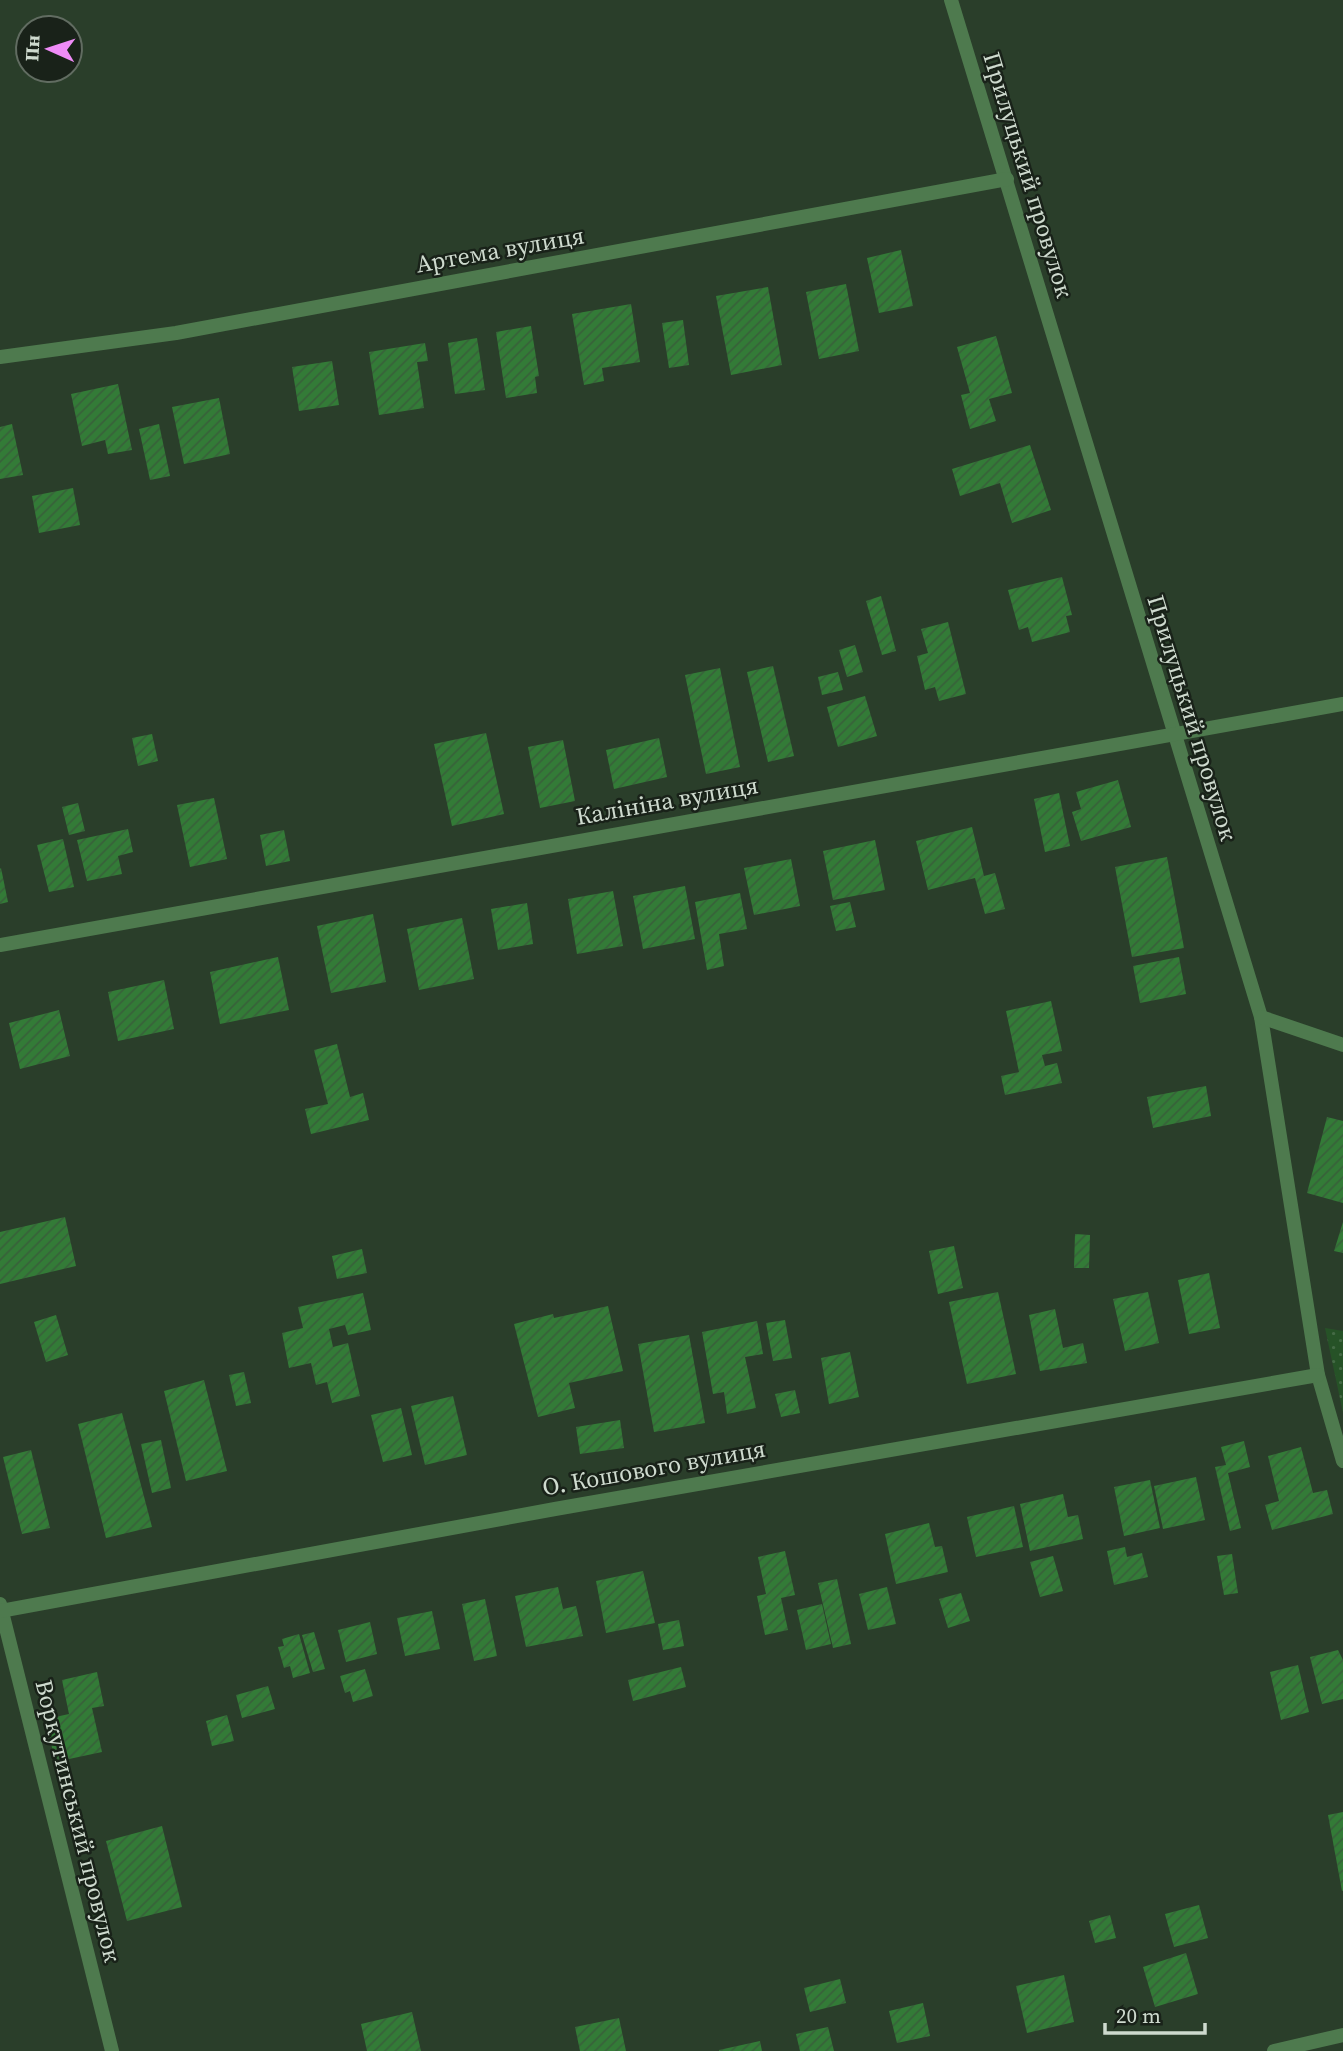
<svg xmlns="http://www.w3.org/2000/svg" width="1343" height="2051" viewBox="0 0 1343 2051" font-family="'Source Serif 4',serif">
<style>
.park{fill:url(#park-dots)}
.building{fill:url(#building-hatch)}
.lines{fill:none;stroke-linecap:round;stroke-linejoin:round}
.minor{stroke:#4e7a4e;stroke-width:14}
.labels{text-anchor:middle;stroke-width:5;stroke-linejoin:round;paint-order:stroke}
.street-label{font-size:24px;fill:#cedace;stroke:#192219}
</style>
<defs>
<pattern id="park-dots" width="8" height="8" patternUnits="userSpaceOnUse" patternTransform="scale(1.75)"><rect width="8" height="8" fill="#265227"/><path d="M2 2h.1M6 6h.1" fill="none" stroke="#446a45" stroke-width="1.8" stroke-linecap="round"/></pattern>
<pattern id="building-hatch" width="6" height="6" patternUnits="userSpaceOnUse" patternTransform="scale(1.75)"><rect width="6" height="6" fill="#337b37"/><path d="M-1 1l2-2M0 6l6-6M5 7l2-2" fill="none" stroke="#38613a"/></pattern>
</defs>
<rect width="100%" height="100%" fill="#2a3e2a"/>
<polygon class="park" points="1325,1328 1343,1331 1343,1413 1342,1408"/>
<g class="building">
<polygon points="901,250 913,306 879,313 867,258"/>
<polygon points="846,284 859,351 819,359 806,292"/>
<polygon points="768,287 782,365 731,375 716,296"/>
<polygon points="631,304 640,362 602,368 604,381 584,385 572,314"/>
<polygon points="683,320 689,365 669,368 662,323"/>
<polygon points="531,326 539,376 535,377 537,393 506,398 496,332"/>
<polygon points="996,336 1012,393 989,399 996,421 970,429 961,395 970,393 957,347"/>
<polygon points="477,338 485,390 455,394 448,343"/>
<polygon points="425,343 428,361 417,362 424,408 379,415 369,352"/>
<polygon points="332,361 339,405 299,411 292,367"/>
<polygon points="118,384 132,450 108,454 105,440 82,446 71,394"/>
<polygon points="219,398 230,454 184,464 172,407"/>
<polygon points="12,424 23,475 0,479 0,427"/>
<polygon points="159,424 170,476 150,480 139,429"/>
<polygon points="1030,445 1051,510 1012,523 1000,483 960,496 952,469"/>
<polygon points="73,488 80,525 39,533 32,496"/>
<polygon points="1062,577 1072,615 1066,616 1070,632 1032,642 1028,627 1019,630 1008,590"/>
<polygon points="881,596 896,651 882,655 866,601"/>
<polygon points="948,622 966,694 939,701 935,687 925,690 917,656 928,653 921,629"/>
<polygon points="855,645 863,672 847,677 839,650"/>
<polygon points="773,666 794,756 768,762 747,672"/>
<polygon points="720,668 740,767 706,774 685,675"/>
<polygon points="838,672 843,690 822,695 818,677"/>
<polygon points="865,696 877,736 838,747 827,707"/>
<polygon points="486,733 504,814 452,826 434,744"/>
<polygon points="152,734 158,761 138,766 132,738"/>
<polygon points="659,738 667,777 614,789 606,750"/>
<polygon points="563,740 575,801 540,808 528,747"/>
<polygon points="1118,780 1131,827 1081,841 1072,812 1081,809 1076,792"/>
<polygon points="1059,793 1070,846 1045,852 1034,799"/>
<polygon points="214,798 227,859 190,867 177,805"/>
<polygon points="78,803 85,831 69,835 62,807"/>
<polygon points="972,827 984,876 995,873 1005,909 985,914 975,878 928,890 916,841"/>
<polygon points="128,829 133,852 118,856 122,874 87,881 77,840"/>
<polygon points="284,830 290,861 266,866 260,835"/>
<polygon points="63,839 74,887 49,892 37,845"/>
<polygon points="875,840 885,890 833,900 823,851"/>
<polygon points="1167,857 1184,948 1132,957 1115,867"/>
<polygon points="791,859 800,906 754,915 744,868"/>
<polygon points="1,868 8,902 0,904 0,869"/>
<polygon points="685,886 695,939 643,949 633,896"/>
<polygon points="613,891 623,946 577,954 568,899"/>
<polygon points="740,893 747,929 719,934 724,966 707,970 695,902"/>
<polygon points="850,902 856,927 836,931 830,906"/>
<polygon points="527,903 533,944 498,950 491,909"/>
<polygon points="373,914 386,982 331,993 317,926"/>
<polygon points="462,918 474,979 419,990 407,929"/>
<polygon points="278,957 289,1010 220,1024 210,972"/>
<polygon points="1179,957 1186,994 1140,1003 1133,966"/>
<polygon points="164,980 174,1029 118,1041 108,992"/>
<polygon points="1051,1001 1062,1051 1042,1055 1045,1066 1057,1063 1062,1083 1005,1095 1001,1076 1019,1072 1006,1011"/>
<polygon points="59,1010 70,1056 20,1069 9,1023"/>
<polygon points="337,1044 350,1097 363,1093 369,1120 311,1134 305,1109 328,1104 314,1050"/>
<polygon points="1206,1086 1211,1116 1153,1128 1147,1097"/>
<polygon points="1327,1117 1343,1121 1343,1203 1307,1193"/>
<polygon points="65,1217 76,1266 0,1284 0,1232"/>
<polygon points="1343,1222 1343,1253 1334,1251"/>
<polygon points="1075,1234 1090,1235 1089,1268 1074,1268"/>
<polygon points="954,1246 963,1288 938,1294 929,1251"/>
<polygon points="362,1249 367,1273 337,1279 332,1256"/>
<polygon points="1209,1273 1220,1328 1189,1334 1178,1280"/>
<polygon points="998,1292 1016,1374 967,1384 949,1302"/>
<polygon points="1148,1292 1159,1343 1125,1351 1113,1299"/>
<polygon points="363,1293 371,1330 348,1335 345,1325 329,1329 333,1347 348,1343 360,1396 332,1403 327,1382 316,1385 311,1363 289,1368 282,1333 303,1328 298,1307"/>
<polygon points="608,1306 623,1371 569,1383 575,1408 538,1417 514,1324 553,1314 554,1318"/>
<polygon points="1055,1309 1063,1348 1083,1343 1087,1363 1040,1371 1029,1315"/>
<polygon points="56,1315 68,1355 46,1362 34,1322"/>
<polygon points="785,1320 792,1358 773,1361 766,1323"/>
<polygon points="757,1321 763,1354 745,1357 756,1408 727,1414 724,1392 713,1394 702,1332"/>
<polygon points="689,1335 705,1423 654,1432 638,1344"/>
<polygon points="850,1352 859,1397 829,1404 821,1358"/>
<polygon points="244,1372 251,1403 236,1406 229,1375"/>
<polygon points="204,1380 227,1471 186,1481 164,1391"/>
<polygon points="795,1390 800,1413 781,1417 775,1394"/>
<polygon points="453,1396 467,1455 425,1465 411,1406"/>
<polygon points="401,1408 412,1455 383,1462 371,1415"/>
<polygon points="122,1413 152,1527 106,1538 78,1424"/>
<polygon points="620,1420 624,1448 580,1454 576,1427"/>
<polygon points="161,1440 171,1488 152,1493 141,1444"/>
<polygon points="1244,1441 1250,1467 1228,1473 1241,1528 1230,1531 1215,1467 1226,1465 1221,1447"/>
<polygon points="1301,1447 1313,1493 1327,1490 1333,1514 1272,1530 1265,1505 1279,1501 1268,1456"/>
<polygon points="31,1450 50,1528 22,1534 3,1457"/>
<polygon points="1196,1477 1205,1520 1163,1529 1154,1486"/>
<polygon points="1150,1480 1160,1528 1124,1536 1114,1487"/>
<polygon points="1063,1494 1068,1517 1078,1515 1083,1539 1030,1551 1020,1504"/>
<polygon points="1014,1506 1023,1547 976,1557 967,1517"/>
<polygon points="929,1523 935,1547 942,1546 948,1572 896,1584 885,1534"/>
<polygon points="1125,1547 1127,1557 1142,1553 1148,1577 1114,1585 1107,1551"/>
<polygon points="785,1551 795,1595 781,1598 788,1630 765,1635 757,1596 766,1594 758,1557"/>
<polygon points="1232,1554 1238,1593 1224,1595 1217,1556"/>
<polygon points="1053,1556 1063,1591 1040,1597 1030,1562"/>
<polygon points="643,1571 655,1623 606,1633 596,1581"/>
<polygon points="837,1579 851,1644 833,1648 818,1583"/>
<polygon points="558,1587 563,1609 576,1606 583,1636 526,1647 515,1596"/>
<polygon points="887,1587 896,1624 868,1630 859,1594"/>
<polygon points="961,1593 970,1621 948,1628 939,1599"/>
<polygon points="485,1599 497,1656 474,1661 462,1604"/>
<polygon points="822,1604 831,1644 806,1650 797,1610"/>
<polygon points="432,1611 440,1649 405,1656 397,1618"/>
<polygon points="679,1620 684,1646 663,1650 658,1624"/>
<polygon points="370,1622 377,1654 346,1662 338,1630"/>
<polygon points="314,1632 325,1669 313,1672 302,1635"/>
<polygon points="299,1634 310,1673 293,1678 290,1666 284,1668 278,1647 284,1646 282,1639"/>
<polygon points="1338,1650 1343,1660 1343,1699 1322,1704 1310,1657"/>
<polygon points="1298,1665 1309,1712 1281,1720 1270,1672"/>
<polygon points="681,1667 686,1687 633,1701 628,1680"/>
<polygon points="365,1669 373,1696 353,1702 350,1691 345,1693 340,1676"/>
<polygon points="97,1672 104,1706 92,1708 102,1752 55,1762 46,1719 69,1714 62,1680"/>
<polygon points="268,1686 275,1709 242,1718 236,1695"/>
<polygon points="227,1715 234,1741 212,1746 206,1721"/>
<polygon points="1343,1812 1343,1891 1342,1891 1328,1815"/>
<polygon points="162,1826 182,1907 127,1921 106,1841"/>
<polygon points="1199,1905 1208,1938 1174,1947 1165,1914"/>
<polygon points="1110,1915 1116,1938 1095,1943 1089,1921"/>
<polygon points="1186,1953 1198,1994 1155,2007 1143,1967"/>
<polygon points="1064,1975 1074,2022 1027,2033 1016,1986"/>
<polygon points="840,1979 846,2003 810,2012 804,1988"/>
<polygon points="923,2003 930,2036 897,2043 889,2011"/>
<polygon points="412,2012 421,2051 367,2051 361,2024"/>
<polygon points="619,2018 626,2051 580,2051 575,2027"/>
<polygon points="828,2027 834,2051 800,2051 796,2034"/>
<polygon points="760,2041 762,2051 719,2051 719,2050"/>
</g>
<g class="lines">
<g class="minor">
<polyline points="951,0 1261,1017 1318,1375 1343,1461"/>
<polyline points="0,357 176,333 1007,179"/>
<polyline points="0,945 1343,704"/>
<polyline points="1261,1017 1343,1045"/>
<polyline points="0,1604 112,2051"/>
<polyline points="0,1611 555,1509 1318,1375"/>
<polyline points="1274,2051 1343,2035"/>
</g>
</g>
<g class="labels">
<g class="street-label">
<text transform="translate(1028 175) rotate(73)" y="8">Прилуцький провулок</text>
<text transform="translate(500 250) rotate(-10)" y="8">Артема вулиця</text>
<text transform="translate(1192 718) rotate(73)" y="8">Прилуцький провулок</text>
<text transform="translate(667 801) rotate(-10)" y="8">Калініна вулиця</text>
<text transform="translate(654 1468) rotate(-10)" y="8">О. Кошового вулиця</text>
<text transform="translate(78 1821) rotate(76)" y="8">Воркутинський провулок</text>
</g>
</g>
<g transform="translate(49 49) rotate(273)"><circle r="33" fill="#192219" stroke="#616c61" stroke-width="2"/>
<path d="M0-5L12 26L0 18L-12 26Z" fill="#ef8bf7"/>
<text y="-10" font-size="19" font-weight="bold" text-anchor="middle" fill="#cedace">Пн</text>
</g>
<path d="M1105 2023v10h100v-10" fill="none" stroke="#cedace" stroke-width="3.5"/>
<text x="1116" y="2023" font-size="21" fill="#cedace" stroke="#192219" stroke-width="5" paint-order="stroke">20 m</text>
</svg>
